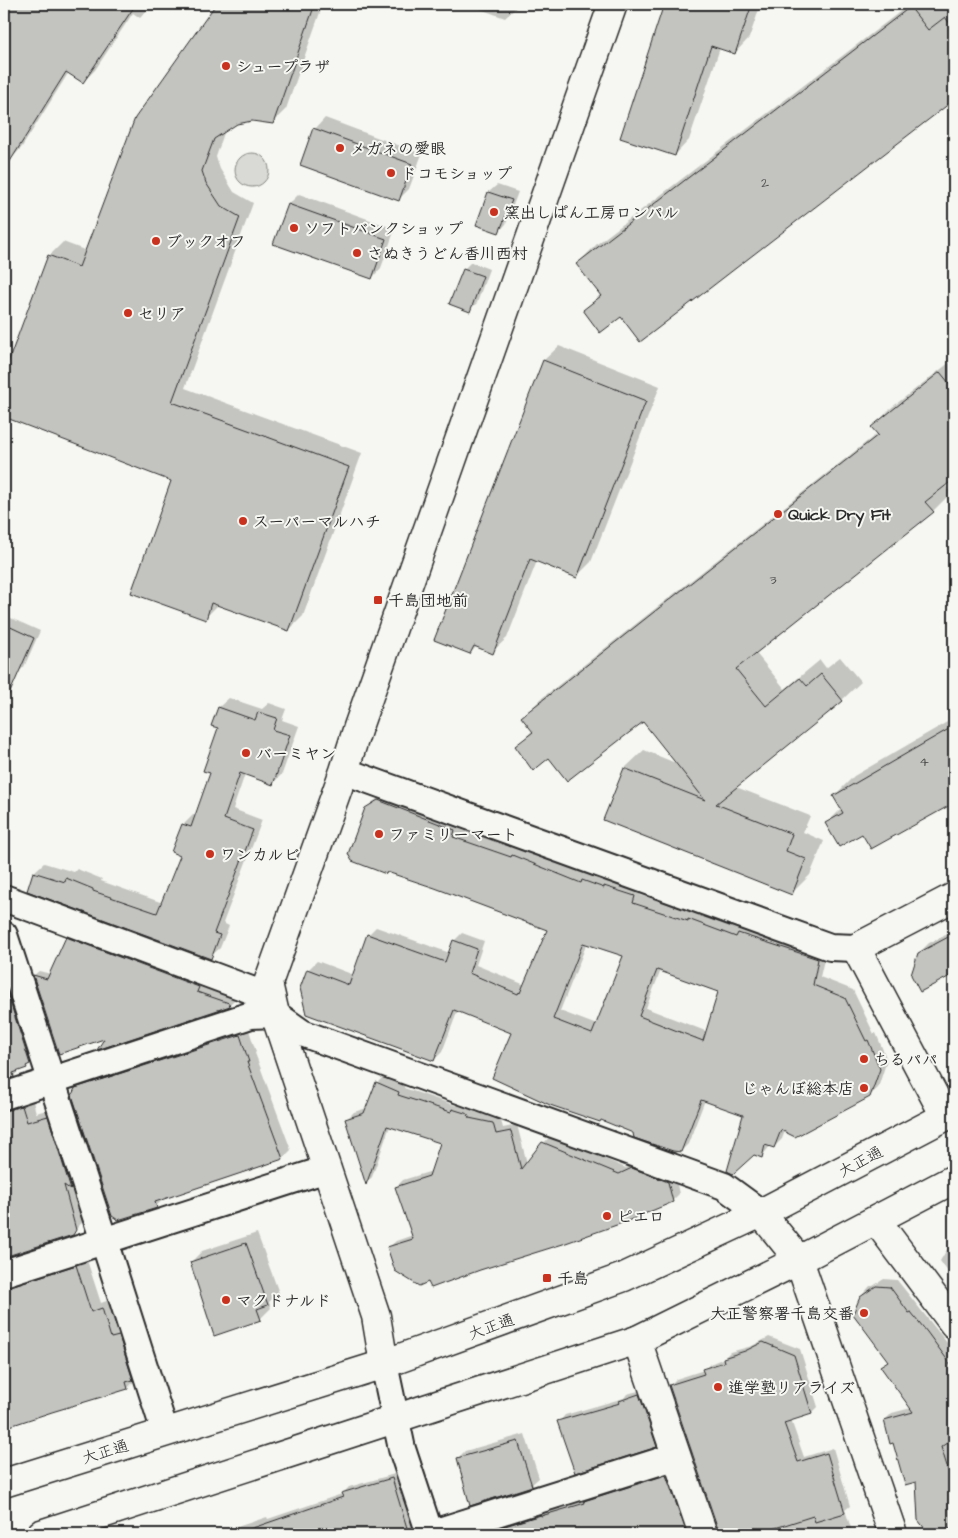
<svg xmlns="http://www.w3.org/2000/svg" width="958" height="1538" viewBox="0 0 958 1538" font-family="'Architects Daughter','Klee One',sans-serif">
<style>
.green{fill:#d9d9d5;stroke:#828280}
.shadow{fill:#0003;fill-rule:evenodd}
.building{fill:#c3c3c0;stroke:#2b2b2b;fill-rule:evenodd}
.lines{fill:none;stroke-linecap:round;stroke-linejoin:round}
.street-casing{stroke:#2b2b2b;stroke-width:30}
.secondary-casing{stroke:#2b2b2b;stroke-width:31}
.street{stroke:#f6f6f2;stroke-width:26}
.secondary{stroke:#f6f6f2;stroke-width:28}
.poi-dot{fill:#c8321e;stroke:#f6f6f2;stroke-width:2}
.labels{text-anchor:middle;stroke-width:4;stroke-linejoin:round;paint-order:stroke}
.number-label{font-size:14px;fill:#515150}
.poi-label{font-size:16px;font-weight:bold;fill:#2b2b2b;stroke:#f6f6f2;text-anchor:start}
.street-label{font-size:16px;fill:#2b2b2b;stroke:#f6f6f2}
</style>
<rect width="100%" height="100%" fill="#f6f6f2"/>
<filter id="ink" filterUnits="userSpaceOnUse"><feTurbulence type="fractalNoise" baseFrequency=".02" numOctaves="2"/><feDisplacementMap in="SourceGraphic" scale="10" xChannelSelector="R" yChannelSelector="G"/><feConvolveMatrix kernelMatrix="1 2 1 2 8 2 1 2 1" color-interpolation-filters="sRGB"/></filter>
<g filter="url(#ink)">
<circle class="green" cx="252" cy="170" r="17"/>
<g class="shadow">
<polygon points="4,4 153,4 140,18 133,13 95,70 83,82 69,72 22,147 11,159 4,154"/>
<polygon points="218,4 323,4 286,109 272,123 252,120 237,122 225,130 216,157 220,169 234,192 253,203 185,388 362,453 303,616 289,630 219,604 205,618 173,480 4,416 4,377 49,256 63,242 87,251 136,119"/>
<polygon points="466,4 520,4 505,18"/>
<polygon points="666,4 761,4 749,38 735,53 720,48 689,140 675,155 622,137"/>
<polygon points="910,4 943,4 948,11 954,6 954,98 640,340 621,315 584,310 601,294 577,264 597,244"/>
<polygon points="325,118 422,154 409,189 399,199 301,164 315,129"/>
<polygon points="497,185 518,192 506,224 499,232 478,224 489,192"/>
<polygon points="299,194 395,229 381,268 372,278 275,243 289,204"/>
<polygon points="471,262 489,269 477,303 469,310 464,269"/>
<polygon points="559,346 660,386 591,562 576,577 537,561 507,638 492,652 477,646 470,653 435,639 544,360"/>
<polygon points="954,359 954,477 945,485 951,493 933,511 755,652 785,689 820,660 826,668 840,657 861,682 842,700 736,787 810,816 803,832 824,841 810,875 792,893 625,768 644,750 678,764 643,720 549,757 516,747 533,730 523,717 542,698 878,433 873,427 891,408"/>
<polygon points="4,615 40,631 24,667 17,673 6,668 4,674"/>
<polygon points="229,698 262,709 269,703 286,709 282,720 299,726 282,774 273,783 245,774 233,809 262,820 223,923 229,926 220,948 210,957 29,890 34,872 44,863 74,872 77,869 102,879 101,881 163,903 182,855 183,825 193,815 196,816 212,773 220,727 219,707"/>
<polygon points="954,718 954,801 871,848 863,832 827,823 842,808 834,796 854,776"/>
<path d="M 387,793 L 462,822 L 460,829 L 520,850 L 521,848 L 589,875 L 591,873 L 642,888 L 640,895 L 826,951 L 820,977 L 853,990 L 874,1034 L 876,1033 L 887,1060 L 878,1088 L 869,1096 L 785,1131 L 782,1139 L 774,1147 L 770,1146 L 762,1156 L 744,1114 L 705,1100 L 688,1144 L 680,1152 L 634,1132 L 512,1033 L 458,1010 L 442,1052 L 434,1060 L 302,988 L 309,969 L 317,961 L 354,975 L 368,935 L 376,927 L 450,953 L 454,941 L 462,933 L 484,941 L 476,965 L 525,985 L 549,929 L 366,809 L 374,801 ZM 587,943 L 625,955 L 597,1025 L 560,1011 ZM 661,970 L 720,992 L 708,1032 L 646,1008 Z"/>
<polygon points="954,931 954,973 920,990 919,953 929,943"/>
<polygon points="72,933 203,982 201,987 234,998 234,1000 229,1005 106,1037 60,1053 34,975 39,971 51,974 68,938"/>
<polygon points="4,954 39,1053 26,1067 20,1069 14,1076 4,1079"/>
<polygon points="248,1027 256,1052 255,1053 291,1150 283,1158 165,1198 156,1206 76,1089 85,1080"/>
<polygon points="384,1076 405,1085 404,1088 457,1106 460,1103 474,1107 475,1112 500,1117 503,1128 517,1125 527,1163 550,1136 626,1168 639,1162 675,1175 679,1194 672,1201 428,1281 389,1247 396,1241 413,1235 396,1187 403,1180 432,1171 442,1142 390,1126 372,1177 366,1183 347,1119 354,1112 367,1108 377,1083"/>
<polygon points="32,1097 36,1113 57,1107 85,1219 72,1234 4,1256 4,1098"/>
<polygon points="257,1233 279,1293 269,1302 271,1308 260,1319 191,1262 202,1251"/>
<polygon points="954,1243 954,1280 940,1261 946,1251"/>
<polygon points="86,1257 101,1303 112,1299 137,1378 128,1388 4,1426 4,1275"/>
<polygon points="884,1279 897,1280 952,1349 950,1352 954,1357 954,1534 931,1534 919,1520 917,1480 894,1442 885,1420 892,1413 911,1408 882,1366 889,1360 854,1314 863,1294 870,1286 873,1286"/>
<polygon points="769,1337 800,1349 818,1407 812,1413 791,1420 804,1457 833,1448 850,1506 845,1510 853,1534 721,1534 670,1385 676,1379 704,1370 710,1364 724,1358 730,1352 752,1346"/>
<polygon points="646,1389 663,1439 656,1446 559,1422 565,1415 624,1398 627,1394"/>
<polygon points="525,1434 539,1478 531,1485 458,1458 465,1451"/>
<polygon points="672,1470 691,1534 468,1534 588,1499 592,1495"/>
<polygon points="398,1473 416,1534 220,1534 222,1532 267,1517 268,1519 342,1494 349,1487"/>
</g>
<g class="building">
<polygon points="4,4 136,4 83,83 66,72 4,171"/>
<polygon points="216,4 315,4 273,124 252,121 237,124 214,139 202,171 206,183 221,206 240,217 172,402 349,467 289,631 211,603 206,620 131,593 171,481 4,417 4,373 48,255 79,267 135,118"/>
<polygon points="664,4 752,4 735,54 711,46 675,156 620,138"/>
<polygon points="910,7 928,30 945,17 954,29 954,100 640,342 621,317 600,333 583,310 601,296 576,264"/>
<polygon points="313,128 412,164 399,201 300,165"/>
<polygon points="488,192 512,200 499,233 476,225"/>
<polygon points="288,204 386,239 372,279 273,244"/>
<polygon points="463,269 483,276 470,312 449,304"/>
<polygon points="543,360 646,401 577,578 530,559 493,654 474,646 470,654 434,640"/>
<polygon points="940,372 954,389 954,479 925,502 934,512 736,669 766,706 800,678 807,686 821,674 843,701 716,804 792,834 786,851 806,859 792,895 603,820 624,768 705,800 643,722 567,781 549,758 533,771 515,746 533,732 521,717 878,435 871,427"/>
<polygon points="4,624 34,638 4,706"/>
<polygon points="218,707 255,720 258,712 277,718 273,730 290,735 273,785 240,773 224,819 253,830 214,933 220,935 211,959 27,891 33,872 65,882 66,878 93,889 93,891 157,913 180,856 171,852 182,824 191,827 210,773 203,771 218,728 211,726"/>
<polygon points="954,726 954,803 871,849 862,834 839,847 825,823 843,813 833,796"/>
<path d="M 378,800 L 455,830 L 453,837 L 511,857 L 512,855 L 581,883 L 582,880 L 604,888 L 604,886 L 635,896 L 633,903 L 688,921 L 688,919 L 736,937 L 738,933 L 818,959 L 813,985 L 845,998 L 866,1041 L 868,1040 L 880,1069 L 870,1097 L 795,1137 L 781,1130 L 774,1148 L 765,1145 L 762,1158 L 754,1155 L 733,1174 L 727,1171 L 743,1115 L 701,1100 L 681,1152 L 673,1151 L 634,1138 L 633,1133 L 601,1120 L 600,1122 L 550,1105 L 492,1078 L 511,1033 L 454,1010 L 434,1061 L 306,1014 L 300,988 L 307,969 L 349,985 L 367,934 L 445,962 L 453,940 L 477,949 L 469,973 L 518,994 L 519,992 L 520,993 L 547,930 L 435,888 L 387,872 L 386,874 L 352,861 L 348,854 L 365,808 ZM 583,943 L 623,956 L 592,1034 L 553,1019 ZM 657,970 L 718,992 L 703,1041 L 639,1016 Z"/>
<polygon points="954,934 954,974 920,992 911,975 918,953"/>
<polygon points="66,937 199,987 197,992 229,1003 230,1006 97,1050 104,1039 59,1054 33,975 47,979"/>
<polygon points="4,983 30,1064 26,1066 27,1068 13,1073 14,1077 4,1080"/>
<polygon points="240,1035 249,1062 247,1062 283,1159 155,1202 157,1208 118,1220 112,1216 72,1095 75,1088"/>
<polygon points="376,1082 399,1092 398,1095 451,1112 452,1109 468,1114 469,1118 493,1123 496,1134 511,1131 521,1169 542,1142 619,1174 632,1168 668,1182 673,1202 625,1222 563,1244 480,1270 431,1288 428,1282 419,1286 395,1271 387,1247 413,1239 395,1187 429,1176 440,1143 387,1126 366,1185 345,1119 364,1113"/>
<polygon points="22,1106 27,1122 48,1116 71,1190 64,1185 76,1230 73,1235 4,1257 4,1111"/>
<polygon points="246,1243 268,1305 257,1309 261,1320 214,1336 190,1262"/>
<polygon points="76,1265 91,1312 102,1308 111,1338 119,1336 133,1380 126,1382 128,1389 52,1412 4,1428 4,1288"/>
<polygon points="876,1286 890,1287 909,1313 911,1312 927,1332 954,1369 954,1438 941,1447 952,1482 954,1485 954,1527 932,1534 929,1534 918,1520 916,1482 905,1485 893,1443 890,1444 884,1420 913,1412 880,1366 888,1361 853,1314 860,1297"/>
<polygon points="763,1342 794,1355 812,1414 784,1423 798,1462 827,1453 845,1513 815,1522 813,1516 769,1530 770,1534 718,1534 718,1529 669,1385 704,1374 702,1369 724,1362 723,1358 745,1351"/>
<polygon points="639,1394 657,1447 575,1473 557,1421 620,1403 619,1401"/>
<polygon points="518,1441 532,1486 470,1506 457,1458"/>
<polygon points="666,1475 687,1534 482,1533 541,1515 541,1516 585,1503 584,1501"/>
<polygon points="392,1478 407,1528 386,1534 245,1534 244,1531 343,1497 341,1493"/>
</g>
<g class="lines">
<g class="street-casing">
<g id="street">
<polyline points="344,771 830,947 856,948"/>
<polyline points="4,898 251,990 275,1014 302,1033 724,1186 761,1213"/>
<polyline points="4,935 104,1241 165,1432"/>
<polyline points="4,1096 251,1015 275,1014"/>
<polyline points="4,1273 327,1169"/>
<polyline points="384,1364 402,1449 430,1534"/>
<polyline points="430,1534 677,1456"/>
</g>
</g>
<g class="secondary-casing">
<g id="secondary">
<polyline points="945,1116 856,948 954,897"/>
<polyline points="761,1213 799,1260 893,1534"/>
<polyline points="876,1220 954,1324"/>
<polyline points="637,1340 703,1534"/>
<polyline points="384,1364 376,1316 275,1014 268,983 344,771 358,727 613,4"/>
<polyline points="4,1483 384,1364 624,1277 761,1213 954,1112"/>
<polyline points="41,1534 637,1340 799,1260 954,1179"/>
</g>
</g>
<use href="#street" class="street"/>
<use href="#secondary" class="secondary"/>
</g>
</g>
<g class="poi-dot">
<circle cx="226" cy="66" r="5"/>
<circle cx="340" cy="148" r="5"/>
<circle cx="391" cy="173" r="5"/>
<circle cx="494" cy="212" r="5"/>
<circle cx="294" cy="228" r="5"/>
<circle cx="156" cy="241" r="5"/>
<circle cx="357" cy="253" r="5"/>
<circle cx="128" cy="313" r="5"/>
<circle cx="778" cy="514" r="5"/>
<circle cx="243" cy="521" r="5"/>
<rect x="373" y="595" width="10" height="10" rx="2.5"/>
<circle cx="246" cy="753" r="5"/>
<circle cx="379" cy="834" r="5"/>
<circle cx="210" cy="854" r="5"/>
<circle cx="864" cy="1059" r="5"/>
<circle cx="864" cy="1088" r="5"/>
<circle cx="607" cy="1216" r="5"/>
<rect x="542" y="1273" width="10" height="10" rx="2.5"/>
<circle cx="226" cy="1300" r="5"/>
<circle cx="864" cy="1313" r="5"/>
<circle cx="718" cy="1387" r="5"/>
</g>
<g class="labels">
<g class="number-label">
<text x="765" y="187">2</text>
<text x="773" y="584">3</text>
<text x="924" y="766">4</text>
</g>
<g class="poi-label">
<text x="236" y="72">シュープラザ</text>
<text x="350" y="154">メガネの愛眼</text>
<text x="401" y="179">ドコモショップ</text>
<text x="504" y="218">窯出しぱん工房ロンパル</text>
<text x="304" y="234">ソフトバンクショップ</text>
<text x="166" y="247">ブックオフ</text>
<text x="367" y="259">さぬきうどん香川西村</text>
<text x="138" y="319">セリア</text>
<text x="788" y="520">Quick Dry Fit</text>
<text x="253" y="527">スーパーマルハチ</text>
<text x="388" y="606">千島団地前</text>
<text x="256" y="759">バーミヤン</text>
<text x="389" y="840">ファミリーマート</text>
<text x="220" y="860">ワンカルビ</text>
<text x="874" y="1065">ちるパパ</text>
<text x="854" y="1094" text-anchor="end">じゃんぼ総本店</text>
<text x="617" y="1222">ピエロ</text>
<text x="557" y="1284">千島</text>
<text x="236" y="1306">マクドナルド</text>
<text x="854" y="1319" text-anchor="end">大正警察署千島交番</text>
<text x="728" y="1393">進学塾リアライズ</text>
</g>
<g class="street-label">
<text transform="translate(860 1161) rotate(-28)" y="6">大正通</text>
<text transform="translate(491 1326) rotate(-20)" y="6">大正通</text>
<text transform="translate(105 1451) rotate(-17)" y="6">大正通</text>
</g>
</g>
<rect width="958" height="1538" fill="none" stroke="#f6f6f2" stroke-width="20"/>
<rect x="10" y="10" width="938" height="1518" fill="none" stroke="#2b2b2b" stroke-width="2" filter="url(#ink)"/>
</svg>
